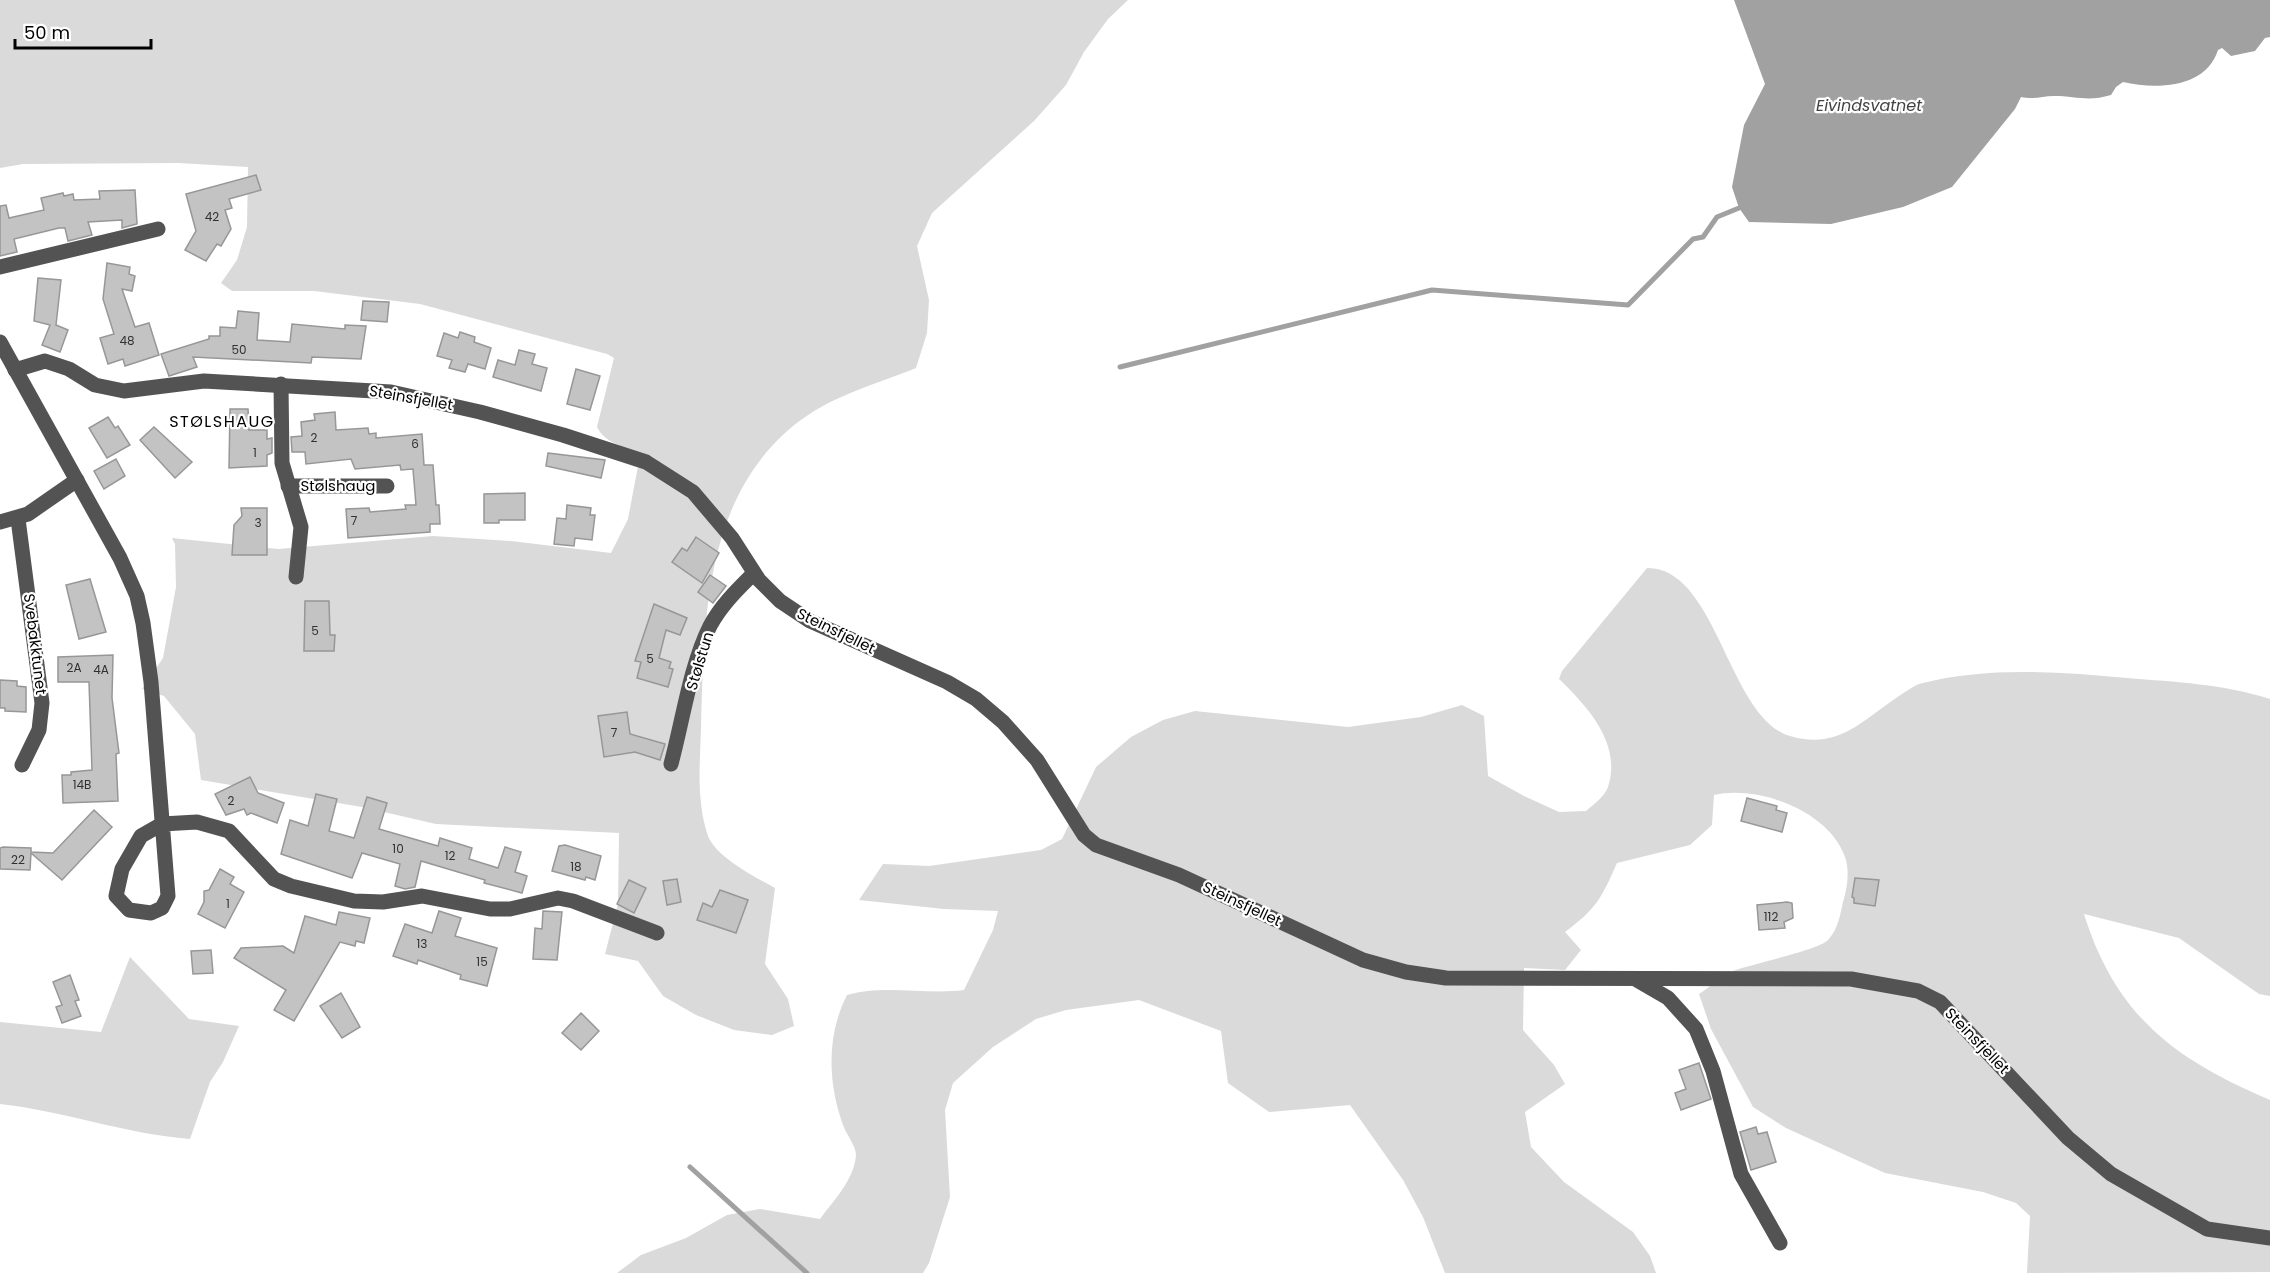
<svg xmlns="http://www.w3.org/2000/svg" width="2270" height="1273" viewBox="0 0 2270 1273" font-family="Poppins,sans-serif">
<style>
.green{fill:#dadada}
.water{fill:#a1a1a1}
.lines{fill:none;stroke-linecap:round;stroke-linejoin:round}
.stream{stroke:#a1a1a1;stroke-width:5}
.building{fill:#c3c3c3;stroke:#979797;stroke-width:1.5}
.minor{stroke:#535353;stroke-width:15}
.labels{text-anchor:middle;stroke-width:4.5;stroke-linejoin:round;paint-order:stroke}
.number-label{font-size:12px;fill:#313131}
.street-label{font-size:15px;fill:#000;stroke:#fff}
.water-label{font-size:16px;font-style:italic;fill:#424242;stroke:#fff}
.neighbourhood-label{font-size:16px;letter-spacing:1.5px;fill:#000;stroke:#fff}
</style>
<rect width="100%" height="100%" fill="#fff"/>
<g class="green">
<path d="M 0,0 L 1128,0 L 1108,19 L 1084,52 L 1066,85 L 1034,121 L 932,213 L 917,246 L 929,300 L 927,333 L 916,368 C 859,391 815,399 771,447 C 703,523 704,632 701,728 C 700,763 696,801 708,836 C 716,857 755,877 775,888 L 765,964 L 788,999 L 794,1026 L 772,1035 L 734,1030 L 696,1015 L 663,996 L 638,961 L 605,954 L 618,904 L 619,833 L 436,824 L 362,807 L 201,780 L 195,734 L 164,696 L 142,689 L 163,658 L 176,587 L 175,544 L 172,538 L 278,549 L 433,536 L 511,541 L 611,553 L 628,519 L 639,461 C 629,444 606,446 597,427 L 614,358 L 607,354 L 420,304 L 314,291 L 232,291 L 221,283 L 237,260 L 247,227 L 248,167 L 178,163 L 23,164 L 0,168 Z"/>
<path d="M 1647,568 C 1717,567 1728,718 1790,736 C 1837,750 1861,722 1896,698 C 1903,694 1911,687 1919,684 C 1987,666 2058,672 2127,678 C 2176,682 2223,684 2270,699 L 2270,996 L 2259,994 L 2179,938 L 2084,914 C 2116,1016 2174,1059 2270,1100 L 2270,1272 L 2027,1273 L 2030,1216 L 2016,1203 L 1983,1192 L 1885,1173 L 1786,1128 L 1753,1107 L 1711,1029 L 1699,994 C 1710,987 1721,976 1733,971 C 1751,964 1819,950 1828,940 C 1838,929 1840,916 1843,902 C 1847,890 1850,870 1845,857 C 1829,811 1759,785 1714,795 L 1712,825 L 1690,845 L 1617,863 C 1601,899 1597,908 1565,932 L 1581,950 L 1565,970 L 1524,968 L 1523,1030 L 1554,1065 L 1565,1084 L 1525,1112 L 1531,1147 L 1564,1182 L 1633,1232 L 1650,1256 L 1656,1273 L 1445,1273 L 1423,1217 L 1403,1180 L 1350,1105 L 1269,1112 L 1228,1083 L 1221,1031 L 1139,1000 L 1066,1010 L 1036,1019 L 993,1047 L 953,1083 L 945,1110 L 950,1197 L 929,1263 L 923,1273 L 617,1273 L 641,1255 L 686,1238 L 727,1215 L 760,1209 L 820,1219 C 834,1200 854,1180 856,1155 C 856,1146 846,1134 843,1125 C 828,1083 826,1036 847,995 C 884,984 926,995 964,990 L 993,930 L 998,911 L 944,909 L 859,900 L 883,864 L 929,866 L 1041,850 L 1062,839 L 1096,767 L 1131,737 L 1163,720 L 1195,711 L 1348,727 L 1421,717 L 1462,705 L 1484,716 L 1488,776 L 1524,796 L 1559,812 L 1586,811 C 1593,805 1605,796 1608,787 C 1622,744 1588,707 1559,679 L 1562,671 Z"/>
<path d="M 130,957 L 189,1019 L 239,1026 L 223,1062 L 210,1082 L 190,1139 C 125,1134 64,1111 0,1104 L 0,1022 L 101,1032 Z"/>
</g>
<path class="water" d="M 1734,0 L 2270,0 L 2270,37 L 2265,38 L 2255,51 L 2231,56 L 2222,48 L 2218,50 C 2206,88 2157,90 2123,82 L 2116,87 L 2111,95 C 2088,102 2076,96 2054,96 C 2042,96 2034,100 2021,97 L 2015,109 L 1952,187 L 1903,207 L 1831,224 L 1749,222 L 1739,208 L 1732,187 L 1744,125 L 1765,84 Z"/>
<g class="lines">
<g class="stream">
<polyline points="1120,367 1432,290 1628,305 1693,239 1703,237 1717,217 1739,208"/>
<polyline points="690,1167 807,1273"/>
</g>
</g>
<g class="building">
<polygon points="256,175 261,190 229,199 232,208 225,210 231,229 221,246 217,244 206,261 185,250 196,231 186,194"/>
<polygon points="135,190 137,224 122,228 122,220 88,222 92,235 68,241 65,228 59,228 14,239 17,252 0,256 0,206 6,205 9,218 44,210 41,198 63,193 64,196 73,194 74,200 100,199 99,191"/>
<polygon points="107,263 130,267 129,274 135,276 132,291 122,289 135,327 149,323 159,355 125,366 123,359 108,364 100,338 114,334 103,299"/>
<polygon points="38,278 61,280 56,325 68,330 60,352 42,345 50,325 34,321"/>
<polygon points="363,301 389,302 387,322 361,320"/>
<polygon points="238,311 259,313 257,340 290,342 292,324 345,329 345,325 366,326 361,359 312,357 311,363 193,357 197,367 169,376 161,354 209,339 209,336 220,336 220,327 236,328"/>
<polygon points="460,332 475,337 474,342 491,348 485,369 468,364 465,372 449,368 452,360 437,356 444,333 458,338"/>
<polygon points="519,350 535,354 532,364 547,368 541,391 493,377 498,360 515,365"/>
<polygon points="576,369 600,376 590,410 567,404"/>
<polygon points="230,409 248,409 249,430 267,430 267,439 272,438 272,453 267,455 267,466 229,468"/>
<polygon points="335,412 336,430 368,428 369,434 376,433 376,438 422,434 424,465 433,465 436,505 439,505 440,524 430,524 430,532 348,538 346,509 369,508 370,512 406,509 405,505 416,505 413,469 401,470 400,465 355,469 351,459 306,464 305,452 292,452 291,437 302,436 301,422 315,420 314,414"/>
<polygon points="108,417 115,428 118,426 130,445 107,458 89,428"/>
<polygon points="154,427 192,462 175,478 140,440"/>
<polygon points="548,453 605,460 601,478 546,466"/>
<polygon points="116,459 125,476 104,489 94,471"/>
<polygon points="525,493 525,520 499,520 499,523 484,523 484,494"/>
<polygon points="567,505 591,508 590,515 595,515 592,540 575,538 574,546 554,544 557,518 566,519"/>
<polygon points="241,508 267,508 267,555 232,555 234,525 242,516"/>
<polygon points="696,537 719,553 702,583 672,562 682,548 687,551"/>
<polygon points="710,575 726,586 713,603 698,592"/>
<polygon points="90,579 106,632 79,639 66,585"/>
<polygon points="305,601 329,601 330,635 335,635 334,651 304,651"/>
<polygon points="654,604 687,618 680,635 666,630 659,658 671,662 669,668 673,669 668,687 637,678 641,662 635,661"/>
<polygon points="113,655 112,698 119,753 116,754 118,801 63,803 62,775 71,775 71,772 92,770 89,682 58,682 58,657"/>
<polygon points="0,680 17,681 17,686 26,687 26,712 5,711 5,708 0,708"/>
<polygon points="627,712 630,734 665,744 660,760 635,752 604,757 598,716"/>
<polygon points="250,777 258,793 284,803 277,823 251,813 247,815 244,809 226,815 215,794"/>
<polygon points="316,794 337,799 329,831 354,838 367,797 387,803 379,829 438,846 440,838 472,848 469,859 498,868 505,847 521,852 515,872 527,876 522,893 484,883 485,880 421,861 415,887 405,889 395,886 400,864 362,853 352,878 281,854 290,820 308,826"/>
<polygon points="1747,798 1777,806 1776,810 1787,813 1782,832 1741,821"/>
<polygon points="94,810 112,827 62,880 31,853 30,870 0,869 0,848 3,847 31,848 31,852 53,853"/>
<polygon points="565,845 601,856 595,880 586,877 585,880 552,871 559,846"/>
<polygon points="220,869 234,877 230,884 244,892 225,928 198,914 204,902 204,891 209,890"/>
<polygon points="1855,878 1879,880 1875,906 1854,903 1854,898 1852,897"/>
<polygon points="677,879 681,902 667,905 663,881"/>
<polygon points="629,880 646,888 634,913 617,904"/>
<polygon points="720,890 748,900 736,933 697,920 703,903 712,907"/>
<polygon points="1787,902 1792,903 1793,918 1784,922 1785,928 1759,930 1757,905"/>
<polygon points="439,911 461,918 455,936 497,948 487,986 460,979 461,975 418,960 417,964 393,956 405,924 432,933"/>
<polygon points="543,911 562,912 557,960 533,959 535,928 542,929"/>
<polygon points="339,912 370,918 364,943 356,941 355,946 340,942 294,1021 274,1010 286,990 234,958 241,948 283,946 294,953 305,916 336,925"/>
<polygon points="211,950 213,973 193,974 191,951"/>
<polygon points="70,975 79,1000 75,1001 81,1016 62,1023 56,1007 62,1005 53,982"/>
<polygon points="341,993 360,1027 342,1038 320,1006"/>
<polygon points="581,1013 599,1031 581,1050 562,1033"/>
<polygon points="1699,1063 1711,1099 1681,1110 1675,1093 1686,1089 1679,1070"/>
<polygon points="1756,1127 1758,1134 1767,1132 1776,1162 1751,1170 1740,1132"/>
</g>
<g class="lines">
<g class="minor">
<polyline points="0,267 158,229"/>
<polyline points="0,342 120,558 137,596 143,623 151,682 168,896 162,908 151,913 129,910 116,896 122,869 141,836 162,824 197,822 229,831 274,879 291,886 354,901 383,902 422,896 490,909 510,909 558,898 573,901 657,933"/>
<polyline points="15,370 45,361 69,369 95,385 124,391 204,381 391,392 480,412 563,435 646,462 693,492 732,538 759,580 780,601 810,621 947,682 976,699 1003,722 1037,760 1084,835 1096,845 1179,875 1363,960 1406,972 1446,978 1851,979 1918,991 1940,1002 2068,1138 2111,1174 2207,1229 2270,1238"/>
<polyline points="281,384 282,463 301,527 296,577"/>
<polyline points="288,486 387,486"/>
<polyline points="18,519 42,703 39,730 22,765"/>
<polyline points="0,522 28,514 77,480"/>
<path d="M 671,764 C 683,720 690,666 710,626 C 721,605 738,589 754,573"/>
<polyline points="1637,980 1668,998 1696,1029 1713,1071 1741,1174 1780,1243"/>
</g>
</g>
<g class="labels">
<g class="number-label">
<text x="212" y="221">42</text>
<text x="127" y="345">48</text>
<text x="239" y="354">50</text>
<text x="314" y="442">2</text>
<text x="415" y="448">6</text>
<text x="255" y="457">1</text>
<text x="354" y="525">7</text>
<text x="258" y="527">3</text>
<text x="315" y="635">5</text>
<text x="650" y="663">5</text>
<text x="74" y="672">2A</text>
<text x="101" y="674">4A</text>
<text x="614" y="737">7</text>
<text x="82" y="789">14B</text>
<text x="231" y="805">2</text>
<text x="398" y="853">10</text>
<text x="450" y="860">12</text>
<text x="18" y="864">22</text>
<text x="576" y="871">18</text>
<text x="228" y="908">1</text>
<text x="1771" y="921">112</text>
<text x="422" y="948">13</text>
<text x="482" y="966">15</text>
</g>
<g class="street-label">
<text transform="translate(411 398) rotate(10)" y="5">Steinsfjellet</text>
<text x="338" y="491">Stølshaug</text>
<text transform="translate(836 631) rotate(26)" y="5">Steinsfjellet</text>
<text transform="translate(35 644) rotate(83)" y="5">Svebakktunet</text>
<text transform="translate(700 661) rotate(-73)" y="5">Stølstun</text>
<text transform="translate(1242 904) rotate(25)" y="5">Steinsfjellet</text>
<text transform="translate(1977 1041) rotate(46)" y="5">Steinsfjellet</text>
</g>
<g class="water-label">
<text x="1869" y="111">Eivindsvatnet</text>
</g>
<g class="neighbourhood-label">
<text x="222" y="427">STØLSHAUG</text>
</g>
</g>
<path d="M15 39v9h136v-9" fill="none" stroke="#000000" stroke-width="3"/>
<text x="24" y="39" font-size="18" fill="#000000" stroke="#ffffff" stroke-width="4.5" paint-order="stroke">50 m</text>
</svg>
